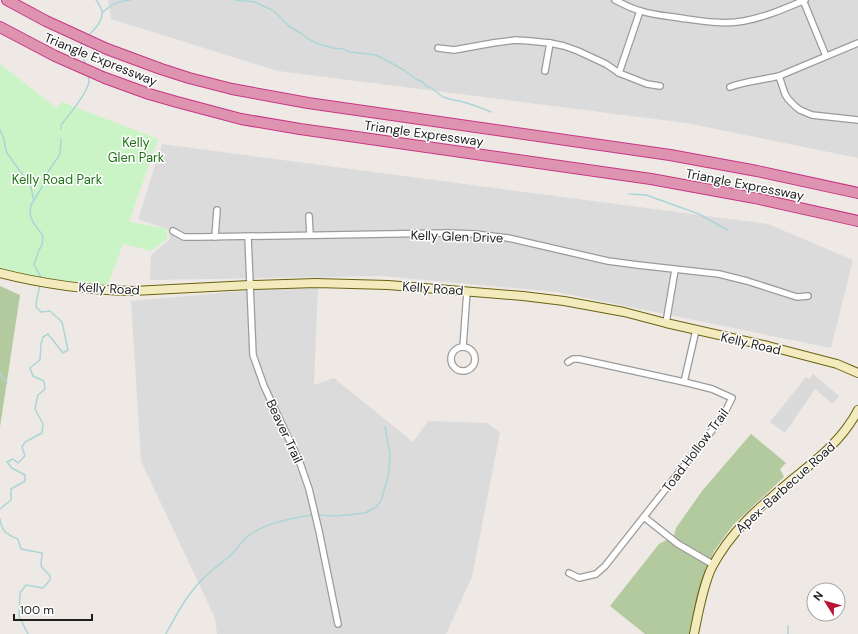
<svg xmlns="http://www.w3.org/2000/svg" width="858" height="634" viewBox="0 0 858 634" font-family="'DM Sans',sans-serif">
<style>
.residential{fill:#dcdbdb}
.forest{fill:#b3c99e}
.park{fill:#cbf4c6}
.parking{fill:#dadada}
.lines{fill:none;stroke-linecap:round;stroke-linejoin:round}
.stream{stroke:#aad6d7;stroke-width:1.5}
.street-casing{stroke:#9b9b9b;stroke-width:8}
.secondary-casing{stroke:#6a6210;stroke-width:10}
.highway-casing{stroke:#c83685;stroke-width:12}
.street{stroke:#fff;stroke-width:5.5}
.secondary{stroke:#f3ebbe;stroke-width:8}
.highway{stroke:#de94b0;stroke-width:10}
.labels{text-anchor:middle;stroke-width:3;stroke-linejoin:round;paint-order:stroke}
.street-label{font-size:13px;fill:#1e1e1e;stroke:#fff}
.park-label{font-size:13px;fill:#217216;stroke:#fff}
</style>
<rect width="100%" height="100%" fill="#eee9e5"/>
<g class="residential">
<polygon points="108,0 858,0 858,158 686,123 278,71 111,19"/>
<polygon points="162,144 768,224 853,260 831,348 557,292 381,276 150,280 151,255 170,239 169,230 138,219"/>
<polygon points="318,284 314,385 334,378 413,442 428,421 487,423 500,432 472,577 446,634 217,634 215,618 141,461 131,301"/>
</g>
<g class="forest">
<polygon points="0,286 20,295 0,427"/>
<polygon points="751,434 786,463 780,469 784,477 733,525 714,551 701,586 690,634 645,634 610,606 659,544 674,536 676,528 702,491"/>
</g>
<path class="park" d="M 0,64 L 57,108 L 62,102 L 158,139 L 129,222 L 167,229 L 166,233 L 168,238 L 151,251 L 123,244 L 108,285 C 85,287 60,291 37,285 C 24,282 12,275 0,270 Z"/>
<polygon class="parking" points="813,374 839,396 833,404 815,389 785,433 770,422 806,377 809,379"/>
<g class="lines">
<g class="stream">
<polyline points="235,0 255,2 272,10 277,14 289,26 302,34 307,38 316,43 333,48 343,49 350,52 376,55 404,70 416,79 423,82 426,86 430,87 443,97 453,100 460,101 476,106 491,112"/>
<path d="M 103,12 C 110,5 120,1 130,0"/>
<path d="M 88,36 C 94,30 104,20 102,11 C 101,7 98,3 96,0"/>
<path d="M 83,41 C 76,49 83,57 86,65"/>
<path d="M 61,129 L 61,125 C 69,115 88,93 89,81 C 89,80 88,76 88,75"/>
<polyline points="0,130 4,139 5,146 7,153 27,181 31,187 33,197 34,200"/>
<polyline points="629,194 646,195 699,214 727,230"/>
<polyline points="41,277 34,265 39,250 42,245 43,236 33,222 30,214 31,205 42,187 46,175 60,154 61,139"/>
<polyline points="0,374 7,383"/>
<polyline points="0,509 11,500 11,489 25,481 25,475 12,468 7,462 13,459 18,463 25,456 22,447 25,442 42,433 43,424 35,409 38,395 45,389 44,381 33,376 30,368 40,360 41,344 43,337 48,334 63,353 68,350 62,322 50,311 41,312 36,307 37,298 40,285"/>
<polyline points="317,515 337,516 365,513 376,507 381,501 389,473 390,454 385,427"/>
<path d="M 0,519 C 2,532 6,534 18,539 L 21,549 L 42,553 L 41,566 L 50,576 L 50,580 L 43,588 L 26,585 L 20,593 L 19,616 L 28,634"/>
<path d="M 166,634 C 175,617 184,600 197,585 C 207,573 219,565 231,555 C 237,549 241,542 247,537 C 262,524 294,517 313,515"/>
<polyline points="788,634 788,626"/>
</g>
<g class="street-casing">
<g id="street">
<path d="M 615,0 C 623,4 632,9 641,11 C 653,15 667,16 680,18 C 701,21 723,25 744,21 C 766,17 786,8 805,0"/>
<polyline points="803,0 826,56"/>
<polyline points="438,48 454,50 493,43 516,40 530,41 550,43 564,46 578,51 606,64 619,73 647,84 660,86"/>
<polyline points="545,71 550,43"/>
<polyline points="619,73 640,11"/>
<polyline points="779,76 785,94 788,99 796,107 800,110 812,115 858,120"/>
<path d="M 730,87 C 746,81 763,80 779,76 L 858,43"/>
<polyline points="309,216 310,235"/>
<polyline points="173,231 184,237 200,237 448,233 475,234 508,238 608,261 638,265 719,274 747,281 797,297 808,296"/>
<polyline points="215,237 217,210"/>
<polyline points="248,237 253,355 264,386 300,463 309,489 319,531 338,624"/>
<polyline points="666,323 675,270"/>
<polyline points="463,347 467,291"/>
<circle cx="463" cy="359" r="12"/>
<polyline points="568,362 573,359 579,359 684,382 712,389 732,398 723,416 717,424 605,566 596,574 579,578 569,573"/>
<polyline points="684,382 696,330"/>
<polyline points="644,517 678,544 714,565"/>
</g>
</g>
<g class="secondary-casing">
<g id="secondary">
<path d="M 0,273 C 43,284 89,290 133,291 L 250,285 L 316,283 L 388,285 L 523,296 L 564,301 L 624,312 L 666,323 L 768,346 L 837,364 L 858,373"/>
<path d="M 694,634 C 698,614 703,585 712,567 C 732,529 762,505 794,478 C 819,458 843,439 858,410"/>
</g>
</g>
<g class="highway-casing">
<g id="highway">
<polyline points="7,0 46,21 107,49 161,69 189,78 232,89 308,103 670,155 757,171 858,193"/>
<polyline points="0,27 55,56 105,78 149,94 177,102 241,119 300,129 651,179 755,198 858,221"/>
</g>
</g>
<use href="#street" class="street"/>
<use href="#secondary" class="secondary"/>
<use href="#highway" class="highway"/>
</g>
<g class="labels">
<g class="street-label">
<text transform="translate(101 59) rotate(22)" y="5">Triangle Expressway</text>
<text transform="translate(424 133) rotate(8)" y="5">Triangle Expressway</text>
<text transform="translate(745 184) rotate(11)" y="5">Triangle Expressway</text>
<text transform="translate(457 236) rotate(2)" y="5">Kelly Glen Drive</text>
<text transform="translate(109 288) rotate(3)" y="5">Kelly Road</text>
<text transform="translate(433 288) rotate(4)" y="5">Kelly Road</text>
<text transform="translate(751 343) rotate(13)" y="5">Kelly Road</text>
<text transform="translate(285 431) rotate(65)" y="5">Beaver Trail</text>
<text transform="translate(695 450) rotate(-53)" y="5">Toad Hollow Trail</text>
<text transform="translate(785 487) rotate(-42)" y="5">Apex-Barbecue Road</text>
</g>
<g class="park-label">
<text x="136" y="147">Kelly<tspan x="136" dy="15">Glen Park</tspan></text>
<text x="57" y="184">Kelly Road Park</text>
</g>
</g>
<g transform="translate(826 602) rotate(307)"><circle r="19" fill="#ffffff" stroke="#a5a5a5"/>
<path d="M0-3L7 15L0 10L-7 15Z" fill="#b81434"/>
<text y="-6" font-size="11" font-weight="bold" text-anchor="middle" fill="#1e1e1e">N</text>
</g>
<path d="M14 614v6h78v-6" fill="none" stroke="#1e1e1e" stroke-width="2"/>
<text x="20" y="614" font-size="12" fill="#1e1e1e" stroke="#ffffff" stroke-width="3" paint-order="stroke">100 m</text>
</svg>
